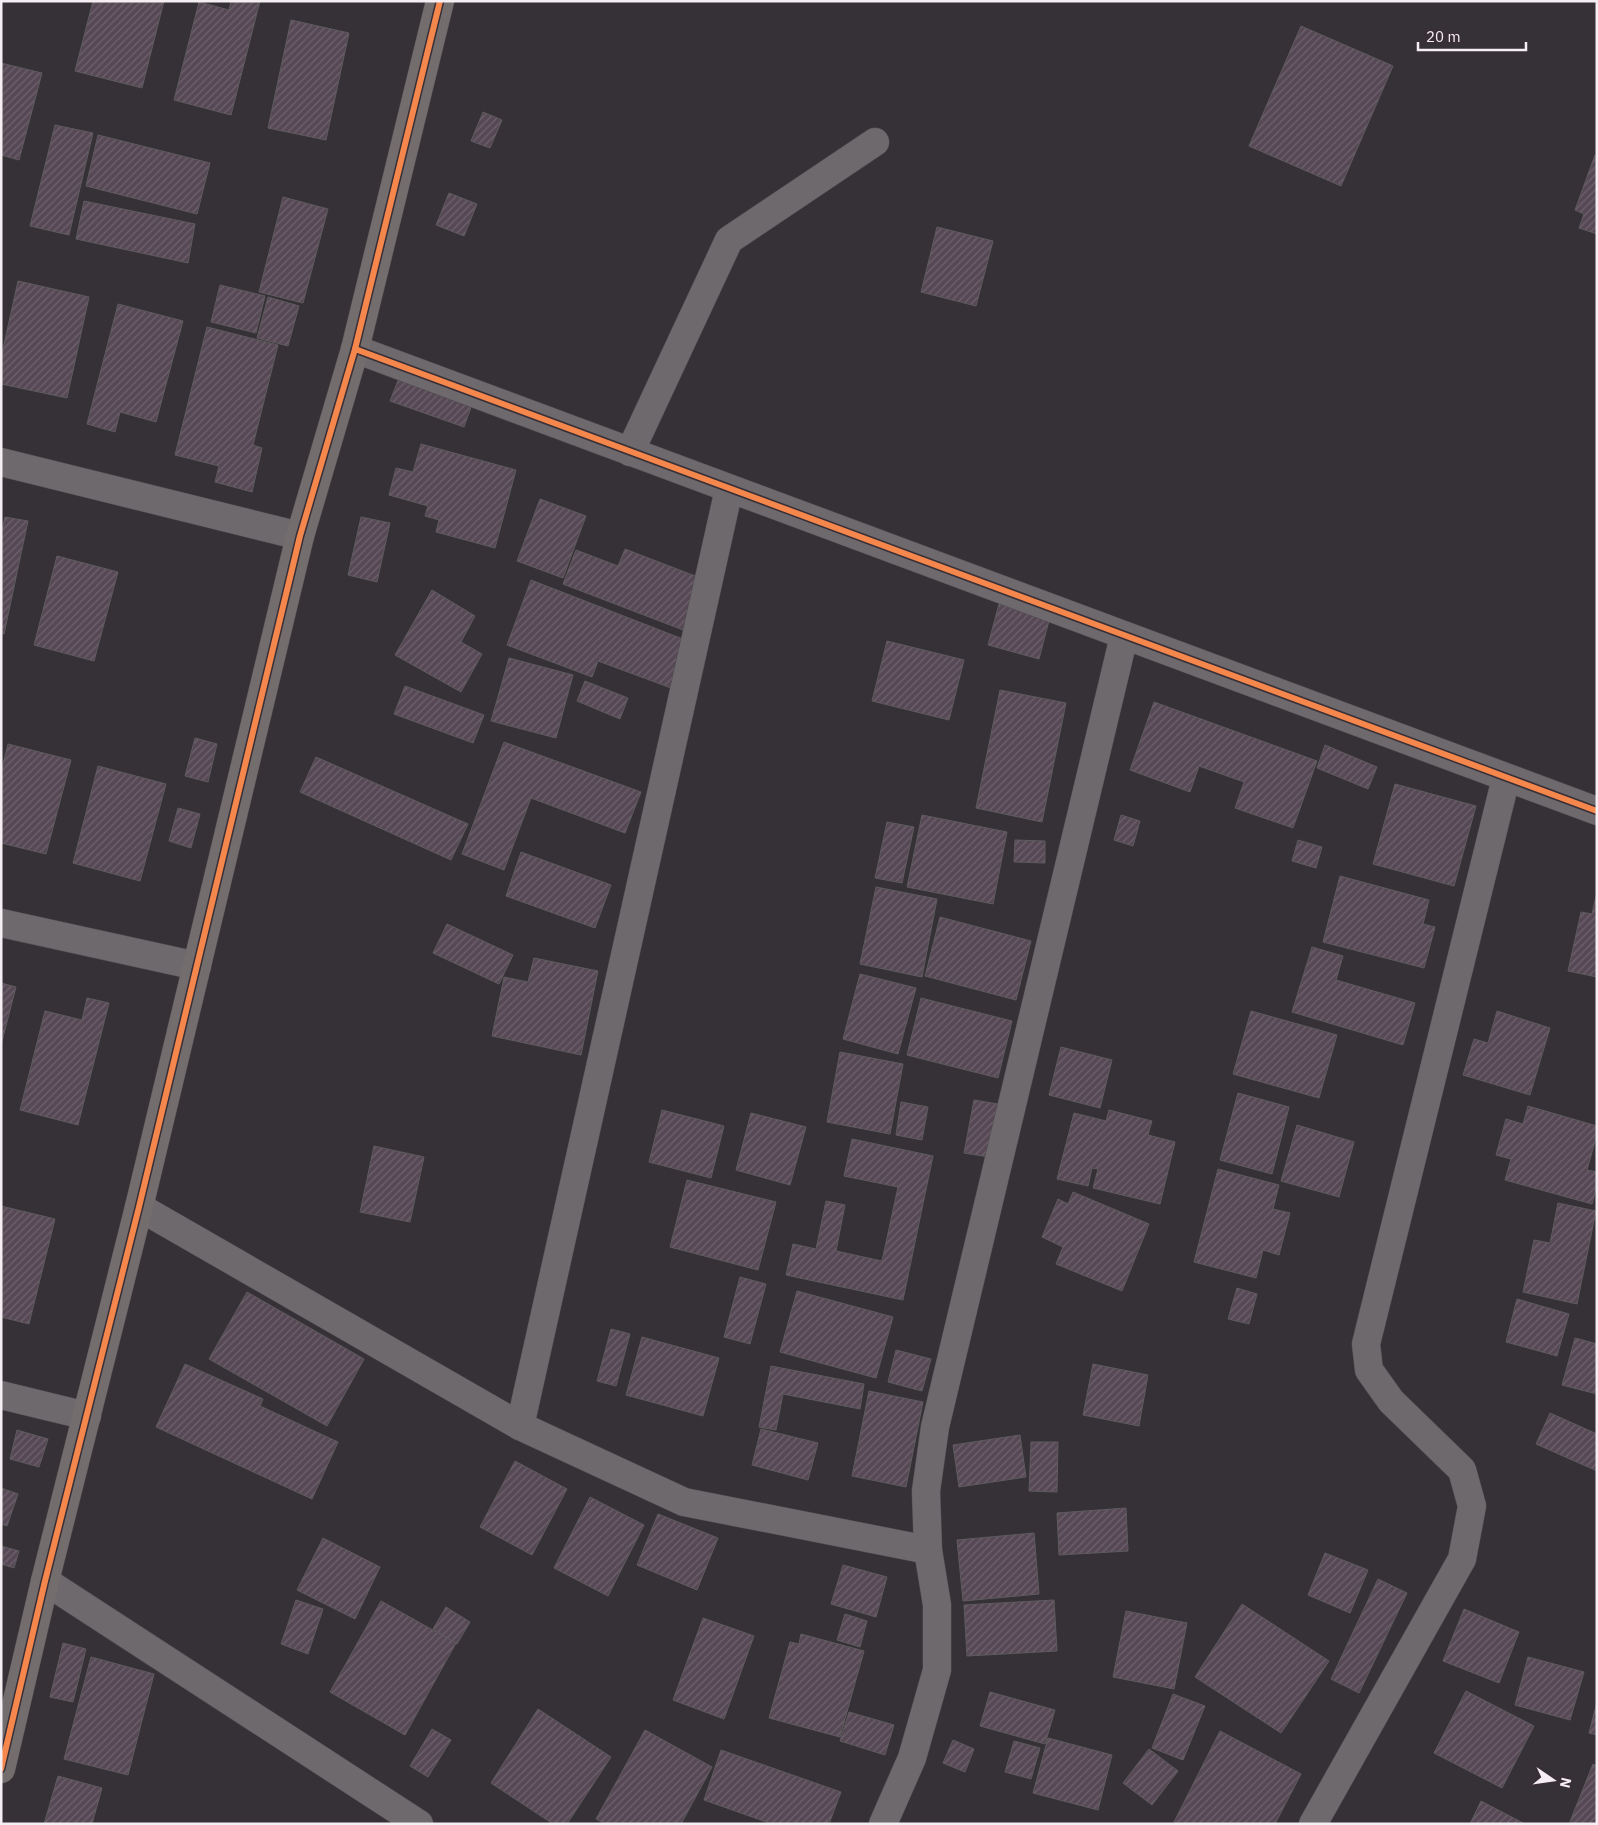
<svg xmlns="http://www.w3.org/2000/svg" width="1598" height="1825" viewBox="0 0 1598 1825" font-family="'IBM Plex Sans',sans-serif">
<style>
.building{fill:url(#building-hatch);stroke:#5e5b5e}
.lines{fill:none;stroke-linecap:round;stroke-linejoin:round}
.street-casing{stroke:#514d51;stroke-width:29}
.secondary-casing{stroke:#514d51;stroke-width:29}
.street{stroke:#6d696d;stroke-width:28}
.secondary{stroke:#736d6e;stroke-width:28}
.cycleway-casing{stroke:#382f37;stroke-width:9}
.cycleway{stroke:#f5874c;stroke-width:6}
</style>
<defs>
<pattern id="building-hatch" width="6" height="6" patternUnits="userSpaceOnUse" patternTransform="scale(1.25)"><rect width="6" height="6" fill="#564855"/><path d="M-1 1l2-2M0 6l6-6M5 7l2-2" fill="none" stroke="#6f636e"/></pattern>
</defs>
<rect width="100%" height="100%" fill="#363136"/>
<g class="building">
<polygon points="93,1 164,1 142,88 75,71"/>
<polygon points="231,1 260,1 231,115 174,100 199,2 229,10"/>
<polygon points="291,20 349,33 326,140 268,128"/>
<polygon points="1301,26 1393,66 1341,186 1249,146"/>
<polygon points="1,63 42,73 19,160 1,155"/>
<polygon points="483,112 502,120 490,148 471,141"/>
<polygon points="55,125 93,133 69,235 30,226"/>
<polygon points="98,135 210,163 197,214 86,186"/>
<polygon points="1595,155 1597,155 1597,234 1579,228 1584,214 1575,210"/>
<polygon points="449,193 477,204 464,236 436,225"/>
<polygon points="283,197 328,209 303,303 259,292"/>
<polygon points="84,201 195,224 188,263 76,239"/>
<polygon points="937,227 993,241 976,306 921,292"/>
<polygon points="18,281 89,297 67,398 1,384 1,358"/>
<polygon points="220,285 265,296 256,333 211,322"/>
<polygon points="268,297 299,306 288,346 257,338"/>
<polygon points="118,304 183,321 156,422 120,412 115,432 87,424"/>
<polygon points="207,327 278,345 253,445 262,448 252,492 215,482 219,466 175,455"/>
<polygon points="401,373 474,399 464,427 390,401"/>
<polygon points="421,444 516,470 495,548 436,532 439,520 425,516 428,506 389,495 396,468 413,472"/>
<polygon points="540,499 586,516 563,578 517,561"/>
<polygon points="5,517 28,521 4,634 1,633 1,535"/>
<polygon points="361,517 390,523 377,582 348,575"/>
<polygon points="625,549 703,579 683,630 563,584 576,550 618,566"/>
<polygon points="57,556 118,572 94,661 34,645"/>
<polygon points="531,580 688,641 671,688 598,661 592,677 507,645"/>
<polygon points="432,590 475,616 461,642 482,654 461,692 395,655"/>
<polygon points="999,604 1050,617 1039,659 988,645"/>
<polygon points="887,641 964,660 949,720 872,701"/>
<polygon points="509,658 573,675 556,738 491,721"/>
<polygon points="585,681 628,698 620,719 577,701"/>
<polygon points="405,686 484,715 473,743 394,714"/>
<polygon points="1000,690 1066,703 1042,822 976,808"/>
<polygon points="1154,702 1317,761 1293,828 1235,808 1244,782 1199,766 1190,792 1130,770"/>
<polygon points="195,738 217,744 208,782 185,776"/>
<polygon points="504,742 641,792 625,833 531,798 504,870 462,854"/>
<polygon points="8,744 71,760 46,854 1,843 1,772"/>
<polygon points="1325,745 1377,767 1368,789 1317,768"/>
<polygon points="316,757 468,824 451,860 300,792"/>
<polygon points="98,766 166,784 140,881 73,863"/>
<polygon points="1395,784 1476,806 1454,886 1373,864"/>
<polygon points="178,808 200,814 191,848 169,841"/>
<polygon points="922,815 1007,832 993,904 907,887"/>
<polygon points="1121,815 1140,821 1133,846 1114,840"/>
<polygon points="887,822 914,827 902,883 875,878"/>
<polygon points="1015,840 1045,841 1045,863 1014,862"/>
<polygon points="1298,840 1322,847 1316,868 1292,861"/>
<polygon points="521,852 611,885 595,928 506,896"/>
<polygon points="1340,876 1429,900 1423,924 1435,927 1424,968 1323,942"/>
<polygon points="876,887 937,899 922,977 860,964"/>
<polygon points="1597,892 1597,977 1568,971 1581,912 1592,914"/>
<polygon points="940,917 1031,941 1016,1000 925,976"/>
<polygon points="447,924 513,955 499,984 433,953"/>
<polygon points="1312,947 1343,956 1336,980 1415,1003 1403,1045 1292,1012"/>
<polygon points="534,958 598,971 581,1055 492,1036 504,977 528,982"/>
<polygon points="860,974 916,988 898,1054 843,1039"/>
<polygon points="1,983 16,987 1,1045"/>
<polygon points="87,998 109,1003 78,1125 20,1110 45,1011 82,1020"/>
<polygon points="921,998 1012,1021 998,1078 907,1055"/>
<polygon points="1251,1011 1337,1035 1319,1098 1233,1074"/>
<polygon points="1497,1011 1550,1028 1530,1095 1463,1075 1474,1039 1488,1043"/>
<polygon points="1061,1047 1112,1060 1100,1108 1049,1095"/>
<polygon points="840,1052 903,1064 890,1134 827,1122"/>
<polygon points="1238,1093 1289,1107 1272,1174 1220,1160"/>
<polygon points="974,1100 998,1104 989,1157 964,1153"/>
<polygon points="901,1102 928,1107 922,1140 896,1135"/>
<polygon points="1528,1106 1597,1126 1597,1134 1587,1170 1597,1172 1597,1186 1592,1204 1505,1180 1511,1159 1496,1155 1506,1119 1523,1124"/>
<polygon points="662,1110 724,1126 711,1178 649,1162"/>
<polygon points="1109,1110 1152,1121 1148,1135 1175,1142 1160,1204 1093,1188 1098,1169 1092,1168 1088,1186 1057,1179 1074,1113 1106,1121"/>
<polygon points="751,1113 806,1127 790,1185 736,1170"/>
<polygon points="1297,1125 1354,1142 1339,1197 1281,1181"/>
<polygon points="852,1139 933,1156 903,1300 786,1275 793,1244 816,1249 826,1201 845,1205 836,1251 882,1261 898,1187 844,1176"/>
<polygon points="374,1146 424,1157 410,1222 360,1212"/>
<polygon points="1218,1169 1279,1185 1273,1209 1290,1213 1279,1255 1263,1250 1256,1278 1194,1262"/>
<polygon points="687,1180 776,1202 758,1270 670,1247"/>
<polygon points="1073,1192 1149,1224 1122,1291 1056,1264 1063,1247 1042,1237 1058,1199 1068,1204"/>
<polygon points="1558,1203 1596,1211 1577,1304 1523,1292 1534,1240 1550,1243"/>
<polygon points="1,1206 55,1219 29,1324 1,1317"/>
<polygon points="740,1277 766,1284 750,1344 724,1337"/>
<polygon points="1237,1288 1257,1294 1249,1324 1228,1319"/>
<polygon points="797,1291 893,1317 876,1378 780,1352"/>
<polygon points="247,1292 364,1359 327,1426 209,1359"/>
<polygon points="1517,1299 1569,1314 1557,1356 1506,1342"/>
<polygon points="611,1329 630,1334 616,1386 597,1381"/>
<polygon points="642,1337 719,1358 703,1416 626,1395"/>
<polygon points="1575,1338 1597,1344 1597,1394 1562,1385"/>
<polygon points="896,1350 931,1359 922,1391 888,1382"/>
<polygon points="185,1364 263,1399 260,1406 338,1442 312,1499 156,1427"/>
<polygon points="1093,1364 1148,1375 1139,1426 1083,1415"/>
<polygon points="771,1366 864,1384 860,1409 783,1394 776,1430 759,1427"/>
<polygon points="869,1391 923,1402 906,1487 852,1476"/>
<polygon points="1550,1413 1597,1434 1597,1471 1536,1444"/>
<polygon points="761,1429 818,1443 808,1480 752,1465"/>
<polygon points="17,1430 48,1439 39,1467 10,1459"/>
<polygon points="1020,1435 1026,1477 959,1487 953,1445"/>
<polygon points="1031,1442 1058,1442 1057,1492 1029,1491"/>
<polygon points="515,1461 567,1489 532,1555 480,1527"/>
<polygon points="1,1488 18,1494 7,1526 1,1524"/>
<polygon points="590,1497 644,1525 608,1596 554,1568"/>
<polygon points="1126,1508 1128,1551 1059,1555 1057,1513"/>
<polygon points="658,1514 718,1538 697,1590 637,1565"/>
<polygon points="1034,1533 1039,1594 963,1601 957,1540"/>
<polygon points="323,1538 380,1567 355,1619 297,1590"/>
<polygon points="1,1546 19,1551 14,1568 1,1564"/>
<polygon points="1325,1553 1368,1570 1350,1613 1308,1595"/>
<polygon points="843,1565 887,1577 876,1617 831,1604"/>
<polygon points="1378,1579 1407,1593 1359,1693 1331,1679"/>
<polygon points="296,1600 323,1609 308,1654 281,1644"/>
<polygon points="1054,1600 1057,1651 967,1656 964,1605"/>
<polygon points="381,1601 456,1643 405,1735 330,1692"/>
<polygon points="1242,1604 1329,1661 1281,1733 1195,1677"/>
<polygon points="446,1607 470,1622 457,1644 433,1629"/>
<polygon points="1464,1609 1519,1632 1499,1683 1443,1661"/>
<polygon points="1126,1611 1187,1623 1174,1689 1113,1677"/>
<polygon points="845,1614 867,1621 860,1647 837,1640"/>
<polygon points="703,1618 754,1636 724,1719 673,1700"/>
<polygon points="801,1634 864,1651 840,1737 769,1718 790,1642 799,1644"/>
<polygon points="63,1643 86,1649 73,1702 50,1697"/>
<polygon points="91,1657 154,1674 128,1775 64,1759"/>
<polygon points="1528,1657 1584,1672 1570,1720 1515,1705"/>
<polygon points="1466,1691 1534,1726 1502,1788 1434,1753"/>
<polygon points="990,1692 1055,1710 1045,1744 980,1726"/>
<polygon points="1173,1694 1205,1706 1183,1760 1152,1748"/>
<polygon points="1597,1702 1597,1735 1589,1733"/>
<polygon points="538,1709 611,1757 567,1824 553,1824 491,1783"/>
<polygon points="849,1712 894,1725 885,1755 840,1741"/>
<polygon points="432,1729 451,1740 428,1777 410,1766"/>
<polygon points="645,1730 712,1767 681,1824 605,1824 596,1819"/>
<polygon points="1220,1731 1301,1774 1275,1824 1178,1824 1174,1822"/>
<polygon points="1048,1738 1112,1755 1098,1810 1033,1793"/>
<polygon points="953,1740 974,1749 965,1772 943,1763"/>
<polygon points="1014,1741 1040,1748 1031,1779 1005,1772"/>
<polygon points="1149,1749 1178,1771 1152,1805 1123,1783"/>
<polygon points="721,1750 841,1792 829,1824 772,1824 704,1800"/>
<polygon points="1593,1764 1597,1766 1597,1824 1569,1824"/>
<polygon points="58,1776 102,1788 92,1824 44,1824"/>
<polygon points="1481,1801 1525,1824 1470,1824"/>
</g>
<g class="lines">
<g class="street-casing">
<g id="street">
<polyline points="355,349 1597,811"/>
<polyline points="630,452 729,240 875,142"/>
<polyline points="1,462 300,536"/>
<polyline points="1,923 197,966"/>
<polyline points="139,1207 520,1426 684,1502 928,1550"/>
<polyline points="1,1395 87,1416"/>
<polyline points="520,1426 729,489"/>
<polyline points="45,1581 419,1824"/>
<polyline points="883,1824 912,1758 937,1670 937,1605 928,1550 926,1491 935,1427 1124,636"/>
<polyline points="1313,1824 1462,1559 1472,1506 1462,1470 1391,1401 1369,1370 1366,1344 1506,778"/>
</g>
</g>
<g class="secondary-casing">
<polyline id="secondary" points="1,1769 45,1581 139,1207 300,536 355,349 440,1"/>
</g>
<use href="#street" class="street"/>
<use href="#secondary" class="secondary"/>
<g class="cycleway-casing">
<g id="cycleway">
<polyline points="355,349 1597,811"/>
<polyline points="1,1769 45,1581 139,1207 300,536 355,349 440,1"/>
</g>
</g>
<use href="#cycleway" class="cycleway"/>
</g>
<rect width="1598" height="1825" fill="none" stroke="#f5eff4" stroke-width="5"/>
<g transform="translate(1553 1780) rotate(103)" stroke="#382f37" stroke-width="4" paint-order="stroke">
<path d="M0-4L9 19L0 12L-9 19Z" fill="#f5eff4"/>
<text y="-8" font-size="14" font-weight="bold" text-anchor="middle" fill="#f5eff4">N</text>
</g>
<path d="M1418 42v8h108v-8" fill="none" stroke="#f5eff4" stroke-width="2.5"/>
<text x="1426" y="42" font-size="15" fill="#f5eff4" stroke="#382f37" stroke-width="4" paint-order="stroke">20 m</text>
</svg>
